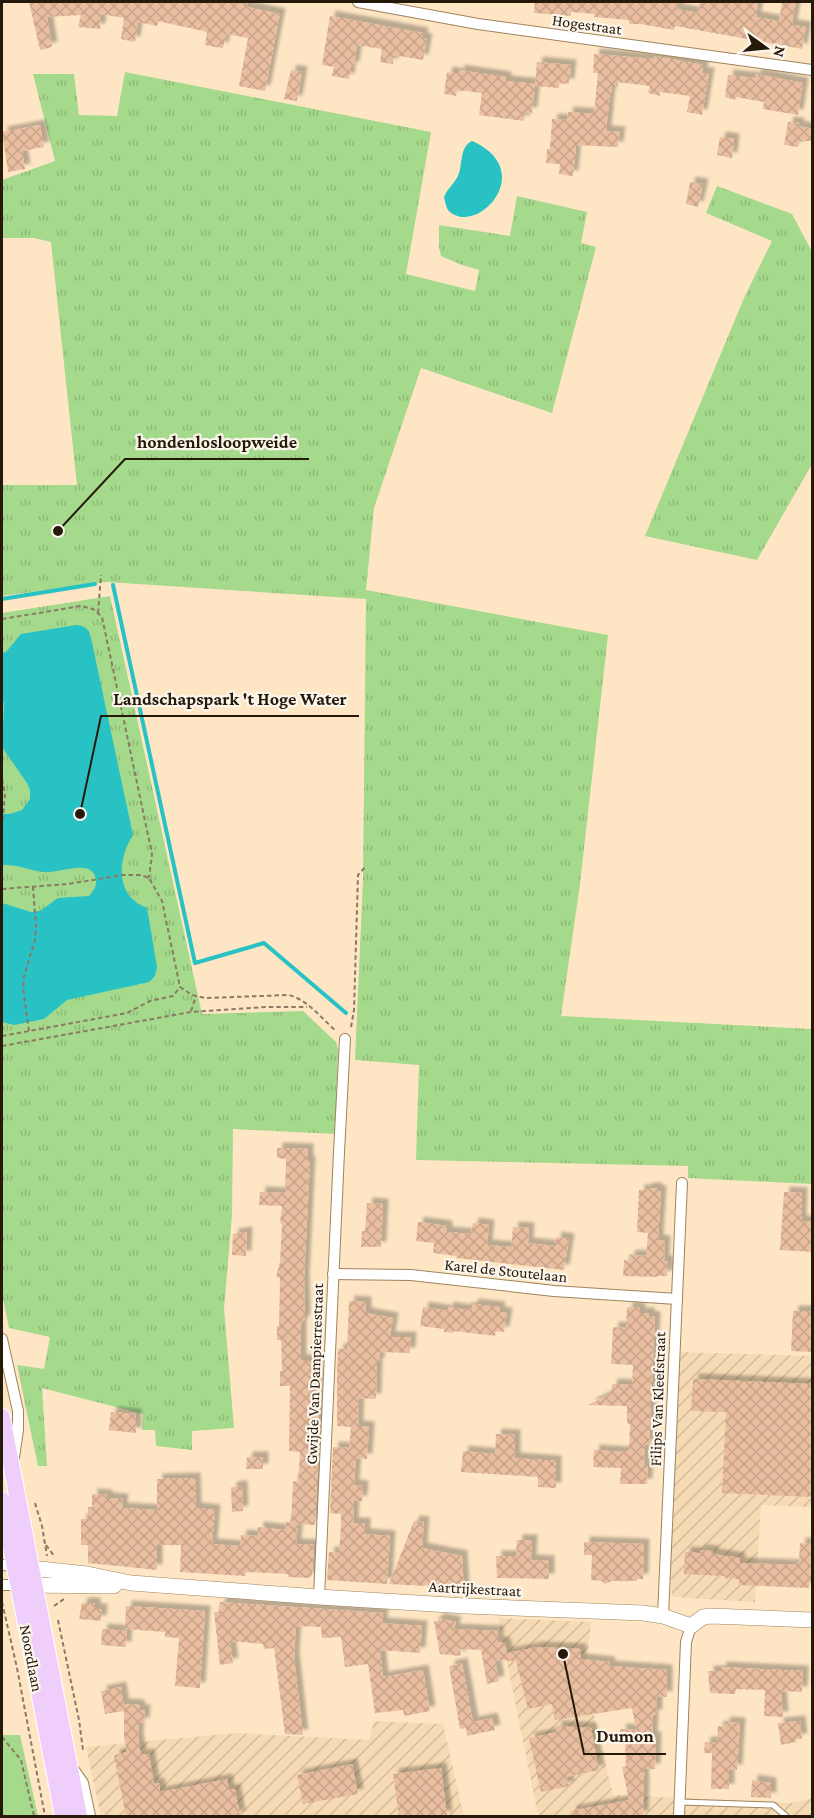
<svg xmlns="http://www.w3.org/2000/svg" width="814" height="1818" viewBox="0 0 814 1818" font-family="'Crimson Pro',serif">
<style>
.industrial{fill:url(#industrial-furrows)}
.grass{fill:url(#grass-tufts)}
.pitch{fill:#a5d98c}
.water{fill:#29c2c4}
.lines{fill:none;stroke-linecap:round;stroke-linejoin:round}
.stream{stroke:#29c2c4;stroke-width:4}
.building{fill:url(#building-cross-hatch);filter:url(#shadow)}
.lane-casing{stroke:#9f835b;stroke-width:7}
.street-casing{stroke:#9f835b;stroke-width:12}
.secondary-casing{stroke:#9f835b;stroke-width:16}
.primary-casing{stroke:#fff;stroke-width:18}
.path{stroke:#8b7a62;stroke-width:2;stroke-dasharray:4.5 3;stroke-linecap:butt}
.lane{stroke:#fff;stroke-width:5}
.street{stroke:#fff;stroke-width:10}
.secondary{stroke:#fff;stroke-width:15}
.primary{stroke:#efcefc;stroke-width:16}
.labels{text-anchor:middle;stroke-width:4.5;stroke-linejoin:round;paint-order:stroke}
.street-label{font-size:16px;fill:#251a0a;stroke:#fcf6ed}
.leader{fill:none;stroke:#251a0a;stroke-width:2}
.callout-dot{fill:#251a0a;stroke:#fcf6ed;stroke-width:2}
.callout-label{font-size:18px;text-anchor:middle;font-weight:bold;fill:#251a0a;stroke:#fcf6ed;stroke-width:4.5;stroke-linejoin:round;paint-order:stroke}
</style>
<defs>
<pattern id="industrial-furrows" width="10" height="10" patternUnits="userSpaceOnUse" patternTransform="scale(1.5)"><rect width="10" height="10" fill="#f6dab3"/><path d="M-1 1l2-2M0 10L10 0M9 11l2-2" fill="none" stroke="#d3ba99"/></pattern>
<pattern id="grass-tufts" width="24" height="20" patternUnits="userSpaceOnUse" patternTransform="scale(1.5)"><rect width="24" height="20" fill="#a5d98c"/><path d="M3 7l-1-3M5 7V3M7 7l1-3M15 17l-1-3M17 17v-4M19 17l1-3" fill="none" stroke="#8eba77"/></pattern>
<pattern id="building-cross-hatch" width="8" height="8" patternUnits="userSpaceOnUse" patternTransform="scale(1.5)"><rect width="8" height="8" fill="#eabea0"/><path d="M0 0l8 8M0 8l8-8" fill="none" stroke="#c9a388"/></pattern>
<filter id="shadow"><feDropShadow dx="5.5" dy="-5.5" stdDeviation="1.5" flood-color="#0004"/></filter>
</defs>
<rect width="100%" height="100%" fill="#fee6c4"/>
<g class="industrial">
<polygon points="680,1352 812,1356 812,1507 761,1505 755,1602 672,1597 670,1570"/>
<polygon points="498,1618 591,1622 585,1678 613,1795 791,1803 812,1798 812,1816 535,1816 538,1815"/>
<polygon points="374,1721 443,1724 464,1816 101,1816 86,1747 236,1733 369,1740"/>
</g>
<g class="grass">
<polygon points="125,72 431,132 406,274 475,291 479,270 462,265 441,256 439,246 439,225 510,236 517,196 587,212 581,243 596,247 552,413 421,368 374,508 366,590 608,635 580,884 561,1016 812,1029 812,1184 688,1178 688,1166 416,1160 419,1065 355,1060 363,880 366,599 107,582 2,596 2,485 77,485 51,242 34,238 2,238 2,180 55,161 33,74 74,74 79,115 117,116"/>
<polygon points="717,186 792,214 812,252 812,464 757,560 645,536 744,298 772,241 706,213"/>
<polygon points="110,596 202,1014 303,1011 336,1042 338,1049 335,1134 233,1129 232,1215 224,1309 234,1428 192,1431 192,1450 156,1446 155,1430 142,1430 143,1414 42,1388 47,1466 38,1466 17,1365 44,1369 50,1337 9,1328 2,1294 2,613"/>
</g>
<polygon class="pitch" points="2,1735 20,1735 38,1816 2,1816"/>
<g class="water">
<path d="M 472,141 C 540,171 475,239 448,210 C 446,207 445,201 444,197 C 447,189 454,184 458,176 C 463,165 459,147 472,141 Z"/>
<path d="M 76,625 C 86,626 89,629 91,638 L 133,835 C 117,860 115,896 147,908 L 157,967 L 155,976 L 149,982 L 67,1000 L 44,1019 L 14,1025 L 2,1022 L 2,903 L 31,912 L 40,911 L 58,898 L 89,896 C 93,891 97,887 96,880 C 93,857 59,874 43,872 C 28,870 18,864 2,865 L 2,814 L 10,814 L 22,810 L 30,799 L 30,790 L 27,783 L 2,747 L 4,704 L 2,697 L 2,653 L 6,652 L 21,634 Z"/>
</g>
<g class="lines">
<g class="stream">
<polyline points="113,585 195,963 264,943 346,1013"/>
<polyline points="2,599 95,584"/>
</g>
</g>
<g class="building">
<polygon points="29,2 248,2 247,7 280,14 265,91 239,86 248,38 226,34 223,48 215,47 205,45 207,32 158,21 157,26 138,22 135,42 121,39 124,18 101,14 100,29 78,27 81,15 47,17 52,47 40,50"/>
<polygon points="535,2 668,2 678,3 677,9 698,13 700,2 744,2 758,4 756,17 779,21 782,2 796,2 792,25 806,27 802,49 675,26 674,30 640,24 629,24 629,20 594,17 595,14 571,12 571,16 534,13"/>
<polygon points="330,16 423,33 422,38 427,39 423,60 394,55 393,64 380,62 382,49 357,45 354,67 351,66 349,79 332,76 334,67 322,65"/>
<polygon points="594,54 654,59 655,56 703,65 702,73 709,73 702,115 687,112 690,96 660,92 660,96 648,93 650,86 616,82 615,86 612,86 612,93 610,92 606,131 620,132 618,147 576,145 573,176 559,174 560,164 546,163 547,149 550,149 552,119 567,120 568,112 594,114 598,73 593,73"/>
<polygon points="537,62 571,65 569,84 559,83 559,88 535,86 532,113 525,112 524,121 479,115 482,93 457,90 456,96 444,94 447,72 459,74 459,70 506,77 506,81 535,84"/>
<polygon points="291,70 302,72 297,101 284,99"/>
<polygon points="756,74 803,83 798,115 763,109 764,102 736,97 735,100 725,97 728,75 755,78"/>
<polygon points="788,122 799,123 798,126 813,129 811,141 800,141 798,147 784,145"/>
<polygon points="40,125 44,147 22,151 25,169 8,172 2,132"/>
<polygon points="720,137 734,139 732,158 717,155"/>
<polygon points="690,182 703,184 698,207 686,204"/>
<polygon points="277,1148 308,1149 308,1161 310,1162 304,1279 305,1318 301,1325 301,1360 309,1360 309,1362 316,1362 319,1436 315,1525 298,1524 296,1544 314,1545 312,1575 309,1578 288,1577 288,1574 246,1572 245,1576 180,1572 181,1545 157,1545 157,1570 88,1563 88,1545 81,1545 81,1519 88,1519 88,1507 92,1507 92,1494 107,1495 107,1498 123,1499 122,1508 157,1510 157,1479 195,1478 196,1508 215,1510 212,1544 240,1546 241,1535 258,1536 258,1527 285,1530 286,1522 291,1523 293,1481 298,1482 300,1452 289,1451 290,1386 280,1386 280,1371 282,1371 281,1340 277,1340 277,1326 279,1326 280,1278 276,1277 280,1262 281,1242 282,1224 280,1223 282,1206 259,1205 260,1192 285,1193 286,1159 277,1158"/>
<polygon points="648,1188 656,1188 658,1191 661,1191 658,1240 665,1241 664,1261 668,1261 667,1276 657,1276 657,1277 623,1276 624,1260 629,1261 630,1255 646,1256 648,1233 637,1232 639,1190 645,1190"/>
<polygon points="784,1192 802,1193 801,1221 813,1222 813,1252 780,1250"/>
<polygon points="367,1203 383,1204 381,1247 361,1247 362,1231 365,1231"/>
<polygon points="418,1222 447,1226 447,1232 471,1234 473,1223 489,1225 487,1245 511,1247 513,1227 529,1228 528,1243 555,1246 556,1237 569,1239 564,1270 456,1258 457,1256 433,1253 434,1243 416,1241"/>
<polygon points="247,1232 246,1256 232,1255 233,1234"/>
<polygon points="349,1301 366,1302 366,1313 393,1318 390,1337 411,1337 410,1353 380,1352 379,1363 377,1363 376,1399 359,1398 358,1426 369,1427 367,1459 356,1458 354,1485 363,1486 362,1501 354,1501 353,1523 365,1523 365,1534 390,1536 387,1584 327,1580 329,1552 339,1553 341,1526 341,1514 330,1513 333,1447 349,1448 351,1427 337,1426 337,1372 338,1349 347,1349"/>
<polygon points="473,1304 500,1307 499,1312 507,1313 504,1332 496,1331 495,1336 454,1331 453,1333 444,1332 444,1329 420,1326 423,1307 448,1311 448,1307 466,1310 466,1308 472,1308"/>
<polygon points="627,1307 640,1308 640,1313 649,1313 649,1316 655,1317 649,1445 645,1445 644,1466 648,1466 647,1484 620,1484 621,1468 593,1467 594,1450 624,1452 624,1450 629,1450 630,1424 627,1423 627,1406 588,1405 611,1394 612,1384 632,1385 633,1365 611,1364 613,1327 626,1328"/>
<polygon points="793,1311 813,1311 813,1352 791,1351"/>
<polygon points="693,1379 813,1384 813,1497 722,1493 726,1412 691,1411"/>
<polygon points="111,1412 136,1414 136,1433 109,1430"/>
<polygon points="496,1434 515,1435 515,1458 556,1461 556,1488 538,1487 538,1477 461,1472 463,1451 495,1454"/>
<polygon points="247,1457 263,1457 263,1469 246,1469"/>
<polygon points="242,1486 243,1511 232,1512 231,1487"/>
<polygon points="414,1521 424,1522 422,1548 462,1556 464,1590 451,1591 428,1587 427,1585 425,1585 425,1586 389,1584"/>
<polygon points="517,1540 532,1540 531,1560 549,1561 549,1579 497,1578 496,1556 516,1556"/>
<polygon points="584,1542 644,1544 643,1579 637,1579 637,1581 612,1581 605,1584 601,1581 591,1580 592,1555 584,1555"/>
<polygon points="800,1543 813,1544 813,1576 810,1576 809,1588 739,1585 739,1579 725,1578 725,1576 684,1574 685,1552 699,1553 699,1550 713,1551 713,1554 740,1558 740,1563 797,1565 797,1562 799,1562"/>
<polygon points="220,1602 383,1613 382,1623 422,1626 420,1653 380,1650 383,1677 423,1670 430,1711 404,1716 403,1710 375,1713 368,1664 345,1667 341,1637 322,1638 321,1627 296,1626 294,1658 303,1735 285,1734 274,1648 264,1649 263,1644 230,1641 233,1663 220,1665 214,1612 219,1612"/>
<polygon points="82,1603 95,1603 95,1609 102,1609 101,1621 79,1619"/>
<polygon points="126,1606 205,1611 200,1688 175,1686 179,1638 165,1637 165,1632 125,1629"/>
<polygon points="438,1618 456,1622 454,1629 498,1631 498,1642 505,1643 507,1653 538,1647 581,1649 580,1659 610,1662 609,1666 667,1670 667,1697 657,1696 657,1715 653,1715 652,1737 656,1737 655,1769 643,1769 645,1775 643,1776 644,1781 643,1816 572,1816 571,1811 629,1800 622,1767 626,1766 625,1742 622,1742 620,1729 636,1730 632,1708 555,1720 552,1704 528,1709 516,1661 495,1660 499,1681 487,1684 481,1650 460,1649 461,1656 440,1654 434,1621 438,1621"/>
<polygon points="102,1629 127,1631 126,1647 101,1645"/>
<polygon points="462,1663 473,1722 492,1718 495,1730 467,1736 466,1728 460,1729 449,1666"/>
<polygon points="721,1667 803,1671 802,1692 781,1691 783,1717 764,1716 765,1690 736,1689 735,1694 710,1693 708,1671 721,1671"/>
<polygon points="121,1687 124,1708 124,1704 139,1705 140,1710 145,1710 144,1723 139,1723 138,1737 141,1755 149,1754 154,1784 159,1783 160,1792 227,1779 229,1790 235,1789 240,1816 126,1816 114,1755 127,1752 124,1738 124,1711 105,1714 101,1691"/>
<polygon points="800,1721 802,1739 796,1739 796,1742 781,1745 778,1723"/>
<polygon points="725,1722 740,1723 737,1770 729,1769 729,1789 711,1789 712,1753 704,1753 705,1742 717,1743 718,1726 724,1727"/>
<polygon points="556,1726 591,1728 599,1770 567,1777 569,1786 541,1792 529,1738 557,1732"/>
<polygon points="352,1764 358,1794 303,1804 297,1775"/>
<polygon points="441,1768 447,1816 399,1816 393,1774"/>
<polygon points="752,1780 771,1783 771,1798 751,1797"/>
</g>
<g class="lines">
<g class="lane-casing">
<polyline id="lane" points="680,1802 773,1805 786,1816"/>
</g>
<g class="street-casing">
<g id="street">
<polyline points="358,2 478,24 812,70"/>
<polyline points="333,1274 411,1275 554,1291 677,1299"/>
<polyline points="2,1339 18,1411 18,1430 14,1457"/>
<polyline points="2,1565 15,1566"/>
<polyline points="2,1585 18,1585"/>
<polyline points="319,1597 339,1152 345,1039"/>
<polyline points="663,1616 682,1183"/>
<polyline points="72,1767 83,1783 90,1816"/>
<polyline points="679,1816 686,1642 691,1626"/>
</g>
</g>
<g class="secondary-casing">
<g id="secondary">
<polyline points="21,1567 87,1574 131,1583 319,1597 466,1606 643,1613 663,1616 691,1626 703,1617 710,1616 812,1620"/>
<polyline points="24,1585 114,1586"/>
</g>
</g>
<g class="primary-casing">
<g id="primary">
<polyline points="2,1417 79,1816"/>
<polyline points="2,1500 63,1816"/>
</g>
</g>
<g class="path">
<polyline points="98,613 101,575"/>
<polyline points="2,619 81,606 93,609 102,617 152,854 149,878"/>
<polyline points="2,779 5,794 2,828"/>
<path d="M 2,889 L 68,884 L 123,875 L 141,875 L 149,878 L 162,901 L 180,987 L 192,995 L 205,998 L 289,995 C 308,1000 321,1018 335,1030"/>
<polyline points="191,1011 196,996"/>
<polyline points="351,1027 354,1010 358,875 366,866"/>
<polyline points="29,1031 23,988 24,976 35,940 36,927 33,887"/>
<polyline points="2,1036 127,1013 150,1001 173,996 180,987"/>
<polyline points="2,1046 191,1012 266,1007 307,1007"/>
<polyline points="35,1503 42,1526 47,1556"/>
<polyline points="46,1545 55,1557"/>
<polyline points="2,1602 17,1668 45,1816"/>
<polyline points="54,1606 64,1599"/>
<polyline points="58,1620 79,1720 83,1750"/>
<polyline points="2,1737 21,1760 34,1816"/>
</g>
<use href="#lane" class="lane"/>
<use href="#street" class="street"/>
<use href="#secondary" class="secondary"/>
<use href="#primary" class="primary"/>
</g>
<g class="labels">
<g class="street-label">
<text transform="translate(587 24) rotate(8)" y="6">Hogestraat</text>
<text transform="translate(506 1270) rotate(6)" y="6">Karel de Stoutelaan</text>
<text transform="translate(314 1374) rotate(-88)" y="6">Gwijde Van Dampierrestraat</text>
<text transform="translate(657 1399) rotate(-88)" y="6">Filips Van Kleefstraat</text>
<text transform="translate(475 1588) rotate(3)" y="6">Aartrijkestraat</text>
<text transform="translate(32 1658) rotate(79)" y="6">Noordlaan</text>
</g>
</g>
<path class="leader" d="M58 531L125 459H309M80 814L101 716H359M563 1654L584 1754H666"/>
<g class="callout-dot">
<circle cx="58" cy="531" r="6"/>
<circle cx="80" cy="814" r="6"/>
<circle cx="563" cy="1654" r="6"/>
</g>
<g class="callout-label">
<text x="217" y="448">hondenlosloopweide</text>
<text x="230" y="705">Landschapspark 't Hoge Water</text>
<text x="625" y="1742">Dumon</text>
</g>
<rect width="814" height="1818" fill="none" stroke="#251a0a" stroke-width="6"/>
<g transform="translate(766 48) rotate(105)" stroke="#fcf6ed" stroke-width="4.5" paint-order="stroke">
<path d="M0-4.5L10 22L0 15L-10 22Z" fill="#251a0a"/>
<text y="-9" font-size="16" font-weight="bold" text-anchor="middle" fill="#251a0a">N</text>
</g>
</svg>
